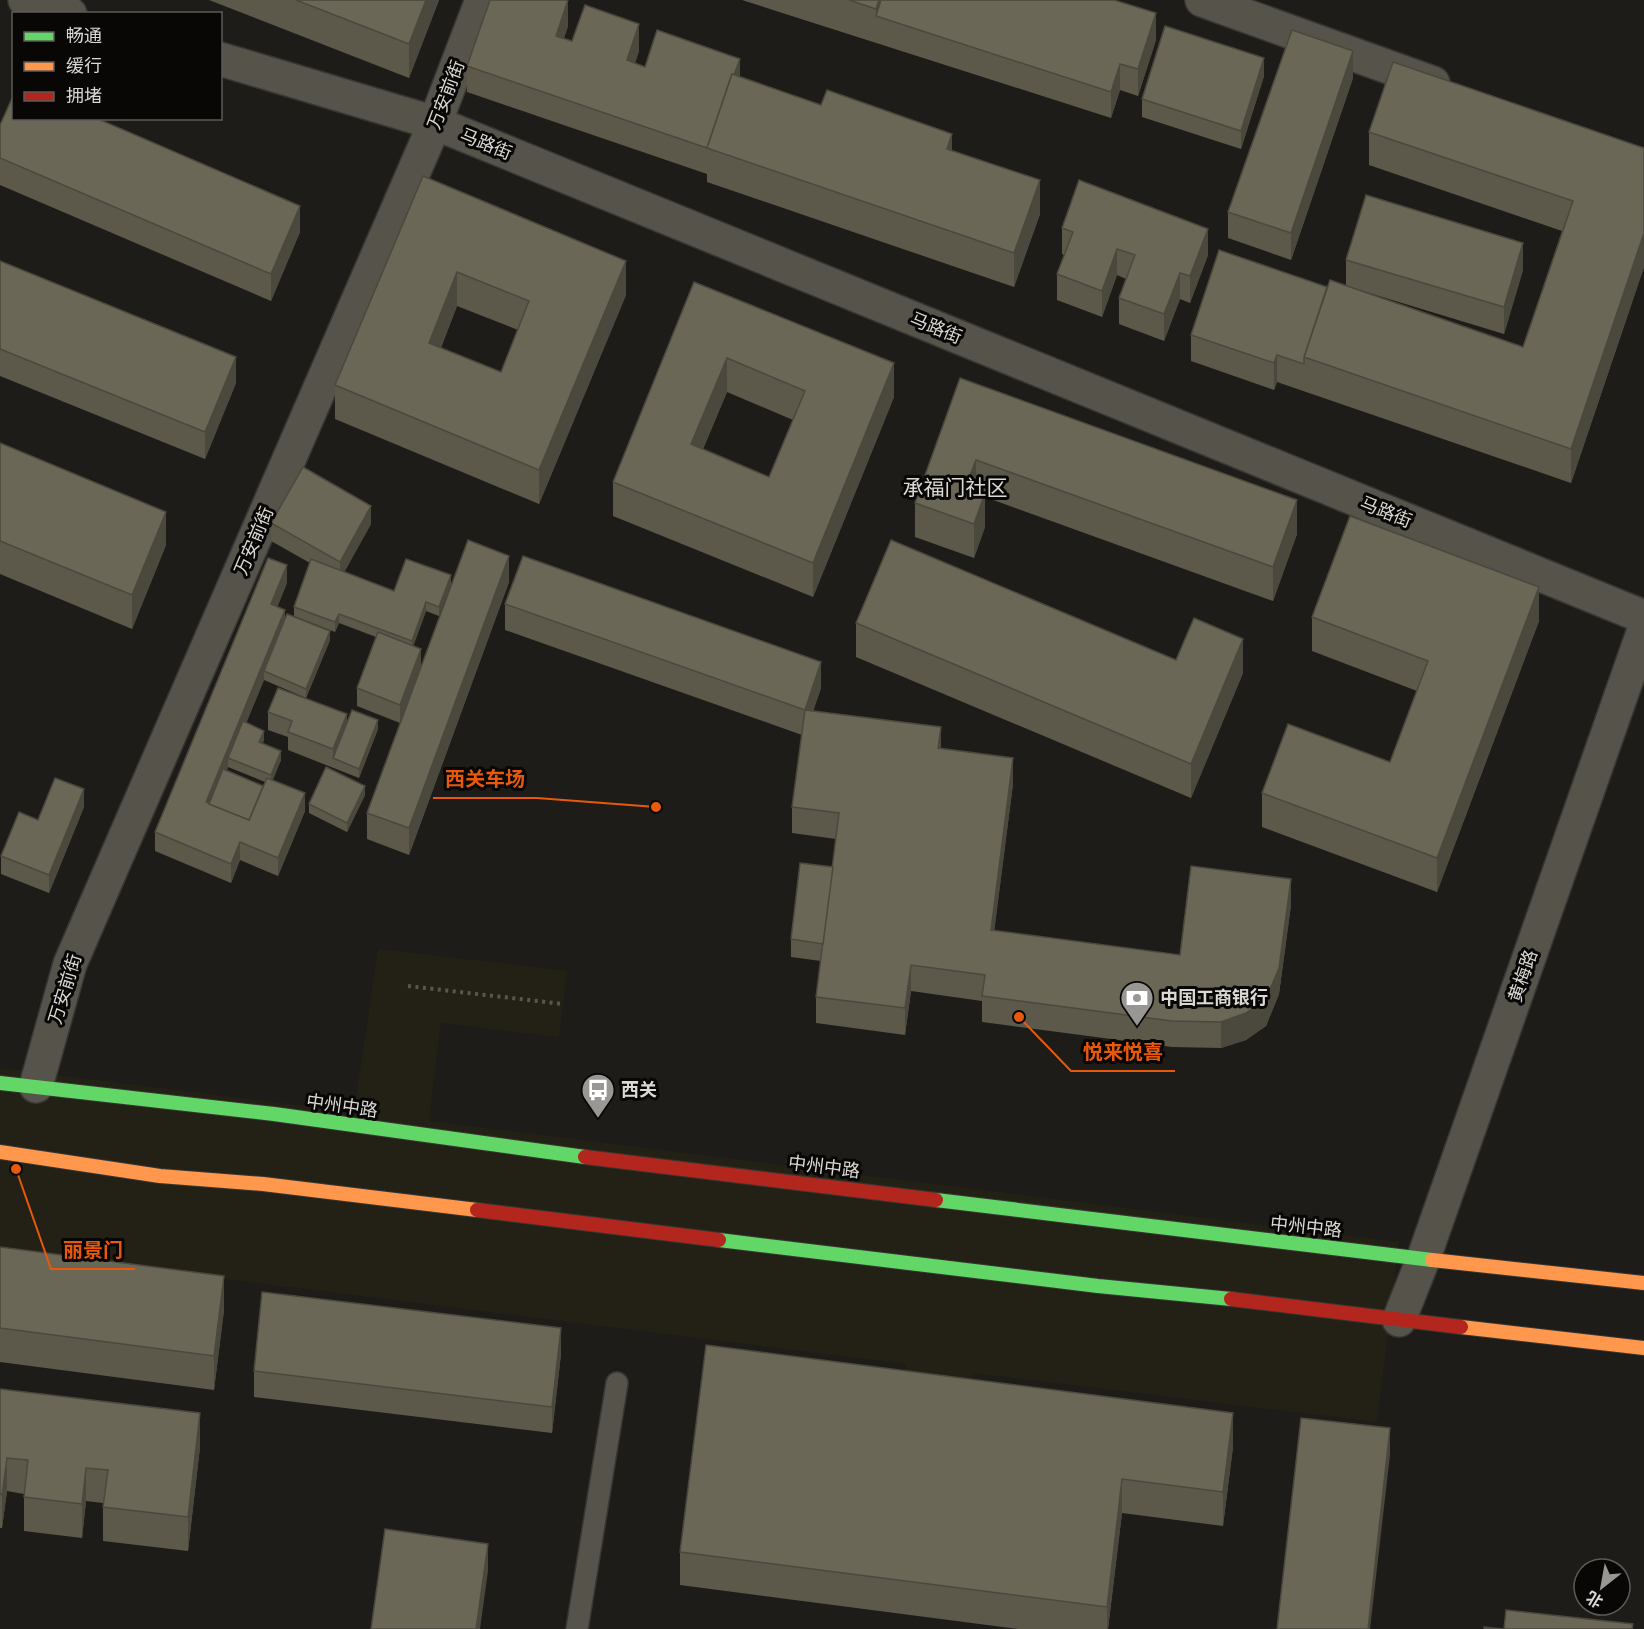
<svg xmlns="http://www.w3.org/2000/svg" width="1644" height="1629" viewBox="0 0 1644 1629" font-family="Lato,'Noto Sans SC',sans-serif">
<style>
.built{fill:#232116}
.lines{fill:none;stroke-linecap:round;stroke-linejoin:round}
.lane-casing{stroke:#373633;stroke-width:24}
.street-casing{stroke:#373633;stroke-width:36}
.fast-casing{stroke:#373633;stroke-width:16}
.slow-casing{stroke:#373633;stroke-width:16}
.jam-casing{stroke:#373633;stroke-width:16}
.path{stroke:#58564f;stroke-width:4;stroke-dasharray:3 4.5;stroke-linecap:butt}
.lane{stroke:#56544a;stroke-width:21}
.street{stroke:#56544a;stroke-width:33}
.fast{stroke:#63d668;stroke-width:14}
.slow{stroke:#ff974d;stroke-width:14}
.jam{stroke:#b3261e;stroke-width:14}
.wall{fill:#5c594b;fill-rule:evenodd}
.shaded-wall{fill:#4b483d}
.building{fill:#6b6757;stroke:#4b483d;stroke-width:1.5;fill-rule:evenodd}
.labels{text-anchor:middle;stroke-width:6;stroke-linejoin:round;paint-order:stroke}
.street-label{font-size:18px;fill:#dad9d5;stroke:#080705}
.poi-label{font-size:18px;font-weight:bold;fill:#dad9d5;stroke:#080705;text-anchor:start}
.quarter-label{font-size:21px;fill:#dad9d5;stroke:#080705}
.leader{fill:none;stroke:#e8590c;stroke-width:2}
.callout-dot{fill:#e8590c;stroke:#080705;stroke-width:2}
.callout-label{font-size:20px;text-anchor:middle;font-weight:bold;fill:#e8590c;stroke:#080705;stroke-width:6;stroke-linejoin:round;paint-order:stroke}
</style>
<rect width="100%" height="100%" fill="#1d1c18"/>
<polygon class="built" points="378,949 567,971 559,1037 441,1023 429,1121 1399,1242 1377,1422 973,1373 969,1413 894,1462 906,1364 0,1251 0,1068 354,1112"/>
<g class="lines">
<g class="lane-casing">
<polyline id="lane" points="577,1629 617,1383"/>
</g>
<g class="street-casing">
<g id="street">
<polyline points="25,0 70,14"/>
<polyline points="1202,0 1433,83"/>
<polyline points="220,59 435,123 1644,617"/>
<polyline points="36,1086 70,964 435,123 482,0"/>
<polyline points="1399,1320 1424,1257 1644,630"/>
</g>
</g>
<g class="fast-casing">
<g id="fast">
<polyline points="0,1083 274,1114 585,1157"/>
<polyline points="936,1200 1432,1260"/>
<polyline points="719,1240 1098,1286 1231,1299"/>
</g>
</g>
<g class="slow-casing">
<g id="slow">
<polyline points="0,1152 160,1176 263,1184 477,1210"/>
<polyline points="1432,1260 1644,1283"/>
<polyline points="1461,1327 1644,1348"/>
</g>
</g>
<g class="jam-casing">
<g id="jam">
<polyline points="585,1157 936,1200"/>
<polyline points="477,1210 719,1240"/>
<polyline points="1231,1299 1461,1327"/>
</g>
</g>
<polyline class="path" points="408,986 563,1004"/>
<use href="#lane" class="lane"/>
<use href="#street" class="street"/>
<use href="#fast" class="fast"/>
<use href="#slow" class="slow"/>
<use href="#jam" class="jam"/>
</g>
<g class="wall">
<polygon points="209,0 439,0 409,78"/>
<polygon points="742,0 1114,0 1156,40 1138,96 1120,90 1111,118"/>
<polygon points="568,26 564,38 572,41 639,51 635,63 645,67 740,77 952,150 1040,214 1014,287 707,182 707,174 467,92 467,66"/>
<polygon points="1264,76 1241,149 1142,117 1142,99"/>
<polygon points="1353,78 1291,260 1228,238 1228,212"/>
<polygon points="0,125 300,232 271,301 0,185"/>
<polygon points="1369,132 1644,148 1644,267 1571,483 1277,382 1274,390 1191,361 1191,335 1327,287 1523,347 1562,231 1369,165"/>
<path d="M 423,176 L 626,295 L 539,504 L 335,419 L 335,385 ZM 457,306 L 518,330 L 501,372 L 441,348 Z"/>
<polygon points="1062,228 1208,255 1190,303 1180,299 1164,341 1119,324 1119,298 1126,279 1117,275 1102,317 1057,300 1057,274 1064,255 1062,254"/>
<polygon points="1346,260 1523,270 1504,334 1346,286"/>
<polygon points="0,261 236,383 205,459 0,376"/>
<path d="M 694,282 L 894,397 L 813,597 L 613,516 L 613,482 ZM 727,392 L 793,420 L 769,477 L 703,449 Z"/>
<polygon points="960,378 1297,534 1273,601 985,497 985,527 974,558 915,537 915,503"/>
<polygon points="0,443 166,545 132,629 0,574"/>
<polygon points="271,523 371,524 344,572 394,591 451,584 439,616 426,611 413,646 421,666 509,582 409,855 367,839 367,813 400,723 357,706 357,688 376,637 339,623 335,632 294,616 294,607 310,563 271,541"/>
<path d="M 287,583 L 277,607 L 285,619 L 330,640 L 306,698 L 264,680 L 246,723 L 264,740 L 262,744 L 281,760 L 272,780 L 305,811 L 278,876 L 240,860 L 231,883 L 155,851 L 155,832 ZM 228,767 L 265,782 L 263,786 L 227,770 Z"/>
<polygon points="505,604 821,688 813,711 941,749 1013,784 994,931 1180,955 1291,905 1279,994 1266,1026 1246,1040 1221,1048 1172,1047 982,1022 982,1001 911,991 905,1035 816,1023 816,997 821,961 791,957 791,939 833,867 836,839 792,833 792,807 802,735 505,630"/>
<polygon points="1312,617 1539,621 1437,892 1262,827 1262,793 1390,762 1417,691 1312,651"/>
<polygon points="856,623 1176,660 1243,673 1191,798 856,657"/>
<polygon points="268,712 347,723 378,729 359,778 288,750 288,737 268,730"/>
<polygon points="365,795 347,832 309,813 309,804"/>
<polygon points="84,807 49,893 1,874 1,856 38,820"/>
<polygon points="0,1247 224,1310 214,1390 0,1362"/>
<polygon points="561,1354 552,1433 254,1397 254,1371"/>
<polygon points="0,1389 200,1447 188,1551 103,1541 103,1503 86,1501 82,1538 24,1531 24,1494 7,1491 2,1528 0,1528"/>
<polygon points="1233,1447 1223,1526 1122,1513 1108,1629 1018,1629 680,1585 680,1552"/>
</g>
<g class="shaded-wall">
<polygon points="426,0 439,0 409,78 409,44"/>
<polygon points="568,0 568,26 556,62 556,36"/>
<polygon points="879,0 889,0 876,16 876,9"/>
<polygon points="1156,13 1156,40 1138,96 1138,69"/>
<polygon points="639,24 639,51 627,87 627,60"/>
<polygon points="1353,51 1353,78 1291,260 1291,233"/>
<polygon points="1264,58 1264,76 1241,149 1241,131"/>
<polygon points="740,59 740,85 709,149"/>
<polygon points="1120,64 1120,90 1111,118 1111,92"/>
<polygon points="952,134 952,167 947,149"/>
<polygon points="1040,180 1040,214 1014,287 1014,253"/>
<polygon points="300,206 300,232 271,301 271,274"/>
<polygon points="1208,229 1208,255 1190,303 1190,276"/>
<polygon points="1644,233 1644,267 1571,483 1571,449"/>
<polygon points="1523,243 1523,270 1504,334 1504,307"/>
<polygon points="1117,249 1117,275 1102,317 1102,291"/>
<polygon points="626,261 626,295 539,504 539,470"/>
<polygon points="457,272 457,306 429,377 429,343"/>
<polygon points="1180,273 1180,299 1164,341 1164,314"/>
<polygon points="1277,355 1277,382 1274,390 1274,363"/>
<polygon points="236,357 236,383 205,459 205,432"/>
<polygon points="727,358 727,392 691,478 691,444"/>
<polygon points="894,363 894,397 813,597 813,563"/>
<polygon points="976,460 976,493 966,486"/>
<polygon points="985,493 985,527 974,558 974,524"/>
<polygon points="1297,500 1297,534 1273,601 1273,567"/>
<polygon points="371,506 371,524 340,580 340,562"/>
<polygon points="166,512 166,545 132,629 132,595"/>
<polygon points="509,556 509,582 409,855 409,828"/>
<polygon points="287,565 287,583 271,623 271,604"/>
<polygon points="451,575 451,584 439,616 439,607"/>
<polygon points="1539,587 1539,621 1437,892 1437,858"/>
<polygon points="426,602 426,611 412,650 412,641"/>
<polygon points="285,610 285,628 264,671 264,680 231,760 228,758 228,767 209,813 206,802"/>
<polygon points="339,614 339,623 335,632 335,622"/>
<polygon points="330,631 330,640 306,698 306,689"/>
<polygon points="1243,639 1243,673 1191,798 1191,764"/>
<polygon points="421,649 421,667 400,723 400,705"/>
<polygon points="821,662 821,688 805,736 805,710"/>
<polygon points="347,714 347,732 333,758 333,749"/>
<polygon points="378,720 378,729 359,778 359,769"/>
<polygon points="941,727 941,754 938,748"/>
<polygon points="264,731 264,740 259,752 259,742"/>
<polygon points="281,751 281,760 271,785 271,775"/>
<polygon points="1013,758 1013,784 991,957 991,930"/>
<polygon points="365,786 365,795 347,832 347,823"/>
<polygon points="84,789 84,807 49,893 49,875"/>
<polygon points="305,793 305,811 278,876 278,858"/>
<polygon points="240,842 240,860 231,883 231,864"/>
<polygon points="1291,879 1291,905 1279,994 1266,1026 1246,1040 1221,1048 1221,1022"/>
<polygon points="911,965 911,991 905,1035 905,1008"/>
<polygon points="224,1276 224,1310 214,1390 214,1356"/>
<polygon points="561,1328 561,1354 552,1433 552,1407"/>
<polygon points="200,1413 200,1447 188,1551 188,1517"/>
<polygon points="1233,1413 1233,1447 1223,1526 1223,1492"/>
<polygon points="1390,1428 1390,1455 1370,1629 1368,1629"/>
<polygon points="7,1458 7,1491 2,1528 2,1495"/>
<polygon points="86,1468 86,1501 82,1538 82,1504"/>
<polygon points="1122,1479 1122,1513 1108,1629 1107,1629 1107,1607"/>
<polygon points="488,1544 488,1571 480,1629 476,1629"/>
</g>
<g class="building">
<polygon points="296,0 426,0 409,44"/>
<polygon points="490,0 568,0 556,36 572,41 585,5 639,24 627,60 645,67 657,30 740,59 734,75 732,74 707,148 467,66"/>
<polygon points="849,0 879,0 876,9"/>
<polygon points="881,0 1114,0 1156,13 1138,69 1120,64 1111,92 876,16"/>
<polygon points="1165,26 1264,58 1241,131 1142,99"/>
<polygon points="1292,30 1353,51 1291,233 1228,212"/>
<polygon points="1393,62 1644,148 1644,233 1571,449 1304,357 1330,280 1523,347 1573,201 1369,132"/>
<polygon points="732,74 821,105 827,90 952,134 947,149 1040,180 1014,253 707,148"/>
<polygon points="14,94 14,118 96,118 300,206 271,274 0,158 0,125"/>
<path d="M 423,176 L 626,261 L 539,470 L 335,385 ZM 457,272 L 529,301 L 501,372 L 429,343 Z"/>
<polygon points="1079,180 1208,229 1190,276 1180,273 1164,314 1119,298 1135,255 1117,249 1102,291 1057,274 1073,232 1062,228"/>
<polygon points="1366,195 1523,243 1504,307 1346,260"/>
<polygon points="1219,250 1327,287 1304,357 1304,364 1277,355 1274,363 1191,335"/>
<polygon points="0,261 236,357 205,432 0,349"/>
<path d="M 694,282 L 894,363 L 813,563 L 613,482 ZM 727,358 L 805,391 L 769,477 L 691,444 Z"/>
<polygon points="960,378 1297,500 1273,567 976,460 966,486 985,493 974,524 915,503"/>
<polygon points="0,443 166,512 132,595 0,541"/>
<polygon points="303,467 371,506 340,562 271,523"/>
<polygon points="1350,516 1539,587 1437,858 1262,793 1288,724 1390,762 1428,661 1312,617"/>
<polygon points="468,540 509,556 409,828 367,813"/>
<polygon points="891,540 1176,660 1194,618 1243,639 1191,764 856,623"/>
<polygon points="523,556 821,662 805,710 505,604"/>
<polygon points="268,558 287,565 271,604 285,610 206,802 249,820 267,778 305,793 278,858 240,842 231,864 155,832"/>
<polygon points="311,559 394,591 406,559 451,575 439,607 426,602 412,641 339,614 335,622 294,607"/>
<polygon points="287,614 330,631 306,689 264,671"/>
<polygon points="378,632 421,649 400,705 357,688"/>
<polygon points="278,688 347,714 333,749 288,732 292,721 268,712"/>
<polygon points="352,710 378,720 359,769 333,758"/>
<polygon points="805,710 941,727 938,748 1013,758 991,930 1180,955 1191,866 1291,879 1279,968 1266,999 1246,1013 1221,1022 1172,1021 982,996 985,975 911,965 905,1008 816,997 839,813 792,807"/>
<polygon points="243,721 264,731 259,742 281,751 271,775 228,758"/>
<polygon points="326,767 365,786 347,823 309,804"/>
<polygon points="223,769 263,786 249,820 209,804"/>
<polygon points="55,778 84,789 49,875 1,856 19,812 38,820"/>
<polygon points="800,863 833,867 823,944 791,939"/>
<polygon points="0,1247 224,1276 214,1356 0,1328"/>
<polygon points="262,1292 561,1328 552,1407 254,1371"/>
<polygon points="706,1345 1233,1413 1223,1492 1122,1479 1107,1607 680,1552"/>
<polygon points="0,1389 200,1413 188,1517 103,1507 108,1470 86,1468 82,1504 24,1497 28,1460 7,1458 2,1495 0,1494"/>
<polygon points="1301,1418 1390,1428 1368,1629 1277,1629"/>
<polygon points="385,1529 488,1544 476,1629 371,1629"/>
<polygon points="1506,1610 1633,1624 1632,1629 1504,1629"/>
<polygon points="1484,1627 1503,1629 1484,1629"/>
</g>
<defs>
<g id="bank-pin" transform="scale(1.725)"><path d="M0 17L-7.5 6A9.5 9.5 0 1 1 7.5 6Z" fill="#989793" stroke="#080705"/><path d="M-6-4H6V4H-6ZM0-2.3a2.3 2.3 0 1 0 0 4.6a2.3 2.3 0 1 0 0-4.6Z" fill="#fff"/></g>
<g id="bus-pin" transform="scale(1.725)"><path d="M0 17L-7.5 6A9.5 9.5 0 1 1 7.5 6Z" fill="#989793" stroke="#080705"/><path d="M-5-6H5V4H4V6H2V4H-2V6H-4V4H-5ZM-3.5-4V0h7V-4ZM-3.5 1.2v1.5H-2V1.2ZM2 1.2v1.5H3.5V1.2Z" fill="#fff"/></g>
</defs>
<g fill-rule="evenodd">
<use href="#bank-pin" x="1137" y="998"/>
<use href="#bus-pin" x="598" y="1090"/>
</g>
<g class="labels">
<g class="street-label">
<text transform="translate(446 95) rotate(-69)" y="6">万安前街</text>
<text transform="translate(486 144) rotate(22)" y="6">马路街</text>
<text transform="translate(936 328) rotate(22)" y="6">马路街</text>
<text transform="translate(1386 512) rotate(22)" y="6">马路街</text>
<text transform="translate(254 541) rotate(-67)" y="6">万安前街</text>
<text transform="translate(1523 976) rotate(-71)" y="6">黄梅路</text>
<text transform="translate(65 989) rotate(-73)" y="6">万安前街</text>
<text transform="translate(342 1106) rotate(8)" y="6">中州中路</text>
<text transform="translate(824 1167) rotate(7)" y="6">中州中路</text>
<text transform="translate(1306 1227) rotate(6)" y="6">中州中路</text>
</g>
<g class="poi-label">
<text x="1160" y="1004">中国工商银行</text>
<text x="621" y="1096">西关</text>
</g>
<g class="quarter-label">
<text x="955" y="495">承福门社区</text>
</g>
</g>
<path class="leader" d="M656 807L537 798H433M1019 1017L1071 1071H1175M16 1169L51 1269H135"/>
<g class="callout-dot">
<circle cx="656" cy="807" r="6"/>
<circle cx="1019" cy="1017" r="6"/>
<circle cx="16" cy="1169" r="6"/>
</g>
<g class="callout-label">
<text x="485" y="786">西关车场</text>
<text x="1123" y="1059">悦来悦喜</text>
<text x="93" y="1257">丽景门</text>
</g>
<rect x="12" y="12" width="210" height="108" fill="#080705" stroke="#5c5b58" stroke-width="1.5"/>
<rect x="24" y="32" width="30" height="9" fill="#63d668" stroke="#5c5b58" stroke-width="1.5"/>
<text x="66" y="42" font-size="18" fill="#dad9d5">畅通</text>
<rect x="24" y="62" width="30" height="9" fill="#ff974d" stroke="#5c5b58" stroke-width="1.5"/>
<text x="66" y="72" font-size="18" fill="#dad9d5">缓行</text>
<rect x="24" y="92" width="30" height="9" fill="#b3261e" stroke="#5c5b58" stroke-width="1.5"/>
<text x="66" y="102" font-size="18" fill="#dad9d5">拥堵</text>
<g transform="translate(1602 1587) rotate(211)"><circle r="28" fill="#080705" stroke="#5c5b58" stroke-width="1.5"/>
<path d="M0-4.5L10 22L0 15L-10 22Z" fill="#989793"/>
<text y="-9" font-size="16" font-weight="bold" text-anchor="middle" fill="#dad9d5">北</text>
</g>
</svg>
